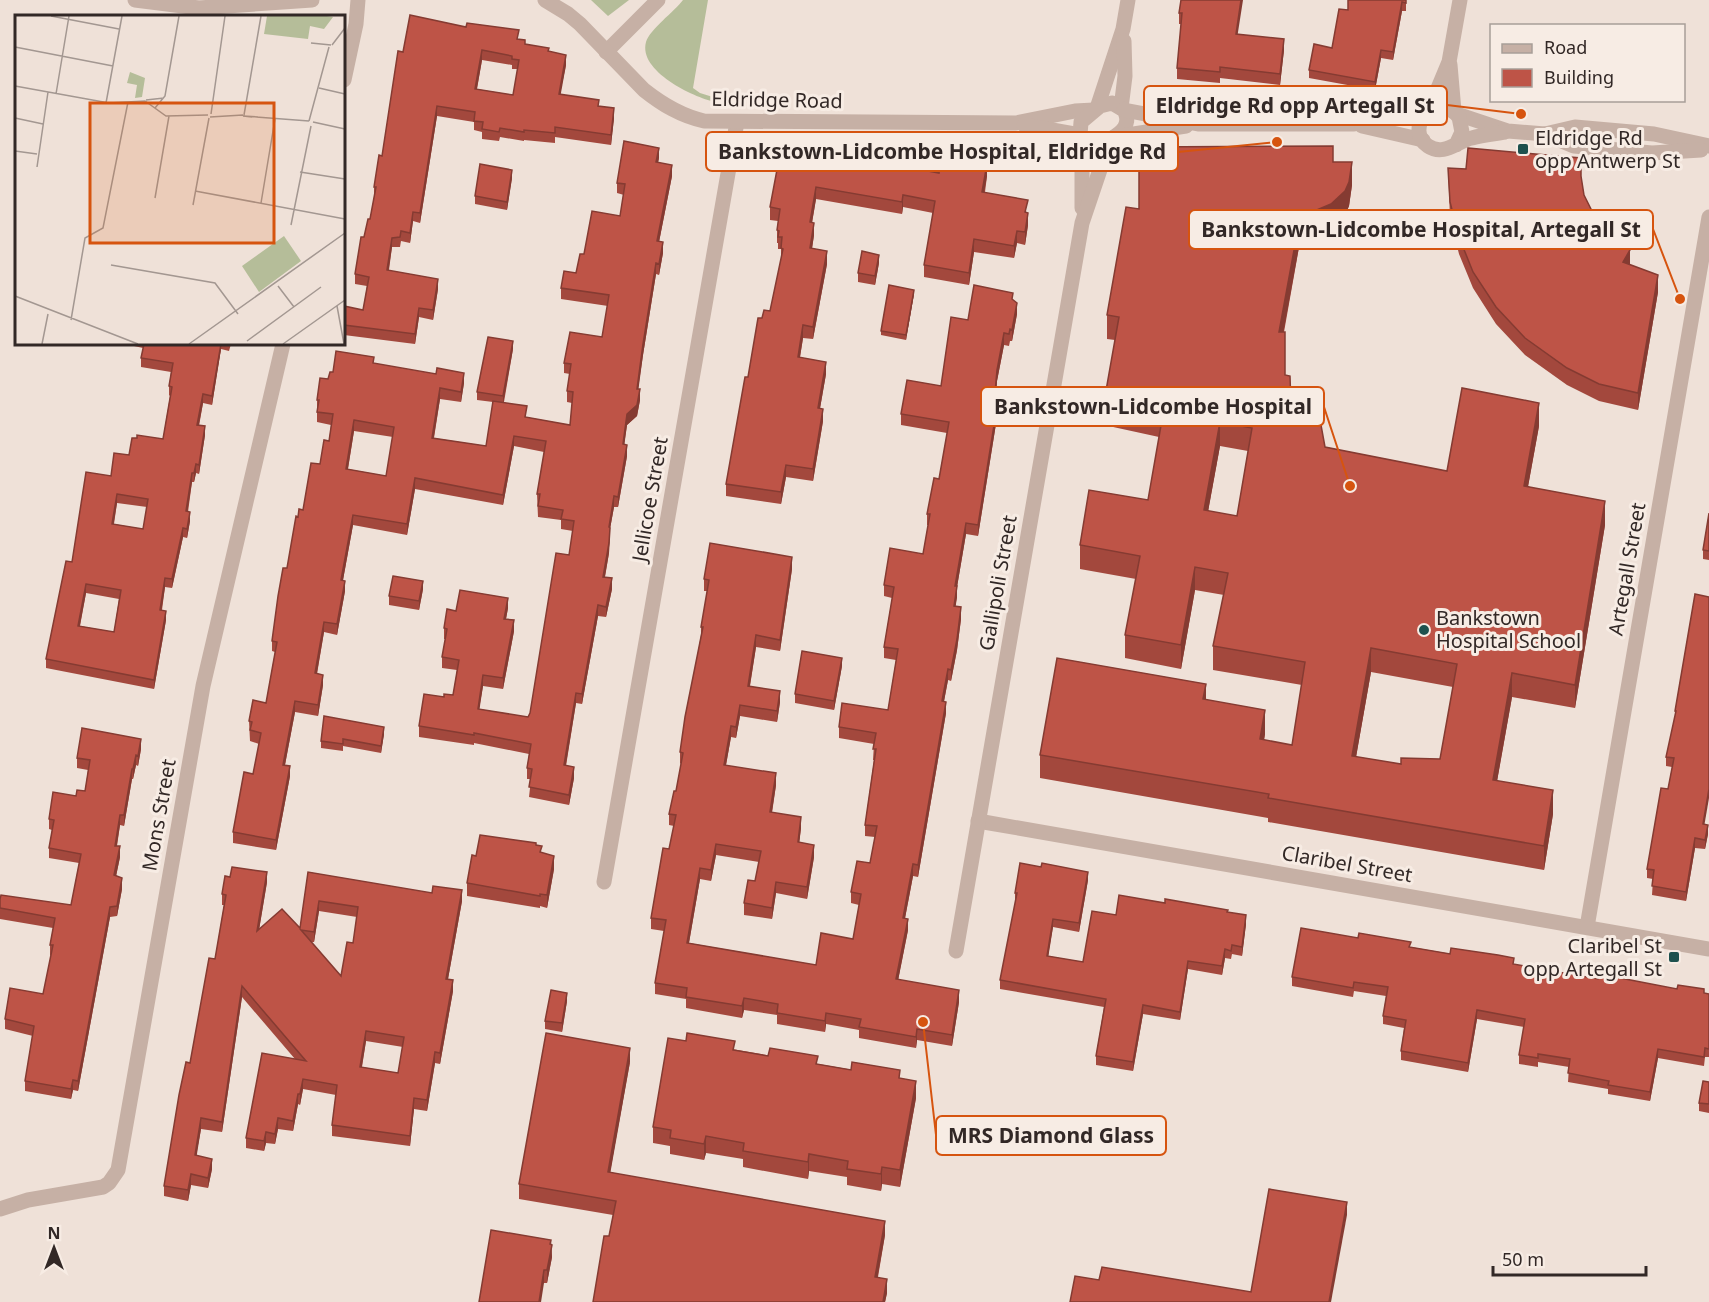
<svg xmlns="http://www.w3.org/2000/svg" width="1709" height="1302" viewBox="0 0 1709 1302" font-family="'Noto Sans',sans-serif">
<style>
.green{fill:#b5bd99}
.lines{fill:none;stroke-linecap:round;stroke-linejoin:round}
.minor{stroke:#c6b0a5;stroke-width:15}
.tertiary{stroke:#c6b0a5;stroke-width:15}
.wall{fill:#a3483d;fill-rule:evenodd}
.shaded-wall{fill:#853b32}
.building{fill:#be5447;stroke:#853b32;stroke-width:1.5;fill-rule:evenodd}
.poi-dot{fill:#1e514e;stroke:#f7ece4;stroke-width:2}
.labels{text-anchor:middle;stroke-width:6;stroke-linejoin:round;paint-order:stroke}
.street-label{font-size:20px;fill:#322826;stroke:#f7ece4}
.poi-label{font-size:20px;fill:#322826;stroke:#f7ece4;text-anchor:start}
.inset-road{fill:none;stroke:#a39791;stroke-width:1.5}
.view{fill:#d6540f;fill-opacity:0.15;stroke:#d6540f;stroke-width:3}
.inset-edge{fill:none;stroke:#322826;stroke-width:3}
.leader{fill:none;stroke:#d6540f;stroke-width:2}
.callout-dot{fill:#d6540f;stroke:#f7ece4;stroke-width:2}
.callout{fill:#f7ece4;stroke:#d6540f;stroke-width:2}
.callout-label{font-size:21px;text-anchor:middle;font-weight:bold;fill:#322826}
</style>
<rect width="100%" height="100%" fill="#efe1d8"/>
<g class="green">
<polygon points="591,0 629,0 608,16"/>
<path d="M 683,0 L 708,0 L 693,88 L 700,93 L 716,98 L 715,102 C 693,97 638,71 646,42 C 650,29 674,12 683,0 Z"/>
</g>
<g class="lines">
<g class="minor">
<polyline points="606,52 658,0"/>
<polyline points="1450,65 1454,111"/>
<polyline points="344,80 356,24 358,0"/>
<polyline points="1097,108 1123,29 1128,0"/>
<polyline points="1121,108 1125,76 1124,41"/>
<polyline points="1429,110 1449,62 1460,0"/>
<polyline points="1082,138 1082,208"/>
<polyline points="978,821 1709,949"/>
<polyline points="604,882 737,122"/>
<polyline points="1587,927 1709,217"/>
<polyline points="956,951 1082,223 1110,140"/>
<polyline points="0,1209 28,1200 103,1187 109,1183 118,1170 203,686 283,344"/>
</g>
<g class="tertiary">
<polyline points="135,0 199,8 312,0"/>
<path d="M 545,0 L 568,14 L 580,24 L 644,90 C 663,105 681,116 704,121 L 1016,123 L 1075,111 L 1094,110"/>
<path d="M 1112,103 L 1124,110 C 1126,114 1128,119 1126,124 C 1124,131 1118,134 1113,138 C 1100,147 1089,150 1080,135 L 1081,122 L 1100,106 Z"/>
<polyline points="1124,110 1198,124 1353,124 1426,113"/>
<polyline points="1457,114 1508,131 1545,134 1575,127 1654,134 1709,146"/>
<polyline points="1024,125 1080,135"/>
<polyline points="1362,126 1423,140"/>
<polyline points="1545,134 1574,146 1652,153 1701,150"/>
<polyline points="1114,137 1186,126"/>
<path d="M 1456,145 L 1462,132 L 1459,117 C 1435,89 1403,129 1428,146 C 1444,157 1457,141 1472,138 C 1483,135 1494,134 1505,132"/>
</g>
</g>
<g class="wall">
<polygon points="1181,0 1238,34 1284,50 1280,85 1220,78 1220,83 1177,79 1177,68 1181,24 1179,24 1179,13"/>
<polygon points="1406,0 1406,11 1402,11 1393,60 1381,58 1375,90 1309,78 1309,70 1332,48 1348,10"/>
<path d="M 519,39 L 525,44 L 549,51 L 566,65 L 560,94 L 599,106 L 614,118 L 611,145 L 555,137 L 555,143 L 524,140 L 524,141 L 500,137 L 499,141 L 482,139 L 482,132 L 474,130 L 474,122 L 437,116 L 420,223 L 413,221 L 410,243 L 401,241 L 400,247 L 392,247 L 389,270 L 438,289 L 433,320 L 419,317 L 415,344 L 344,335 L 344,306 L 363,310 L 367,286 L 355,284 L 355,274 L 364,237 L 370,219 L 374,197 L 374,187 L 382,156 L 403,52 ZM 482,60 L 512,65 L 512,69 L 518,69 L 513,95 L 477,89 Z"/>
<path d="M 659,158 L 658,162 L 672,176 L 659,242 L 663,253 L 659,275 L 656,274 L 643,355 L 638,389 L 640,400 L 637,416 L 627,425 L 624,445 L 627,456 L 618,507 L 614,507 L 610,529 L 609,553 L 605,577 L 612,589 L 606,617 L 598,616 L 582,704 L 576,703 L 566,766 L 574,778 L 569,805 L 529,797 L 531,779 L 527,779 L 527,768 L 529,754 L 474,743 L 474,745 L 419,737 L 419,726 L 444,697 L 453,695 L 457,670 L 442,668 L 442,657 L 446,639 L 444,639 L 444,628 L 456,611 L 508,608 L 506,619 L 514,631 L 503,689 L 483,686 L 479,709 L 528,717 L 530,713 L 569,555 L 573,531 L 561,529 L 561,520 L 538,517 L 537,494 L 544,452 L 514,446 L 503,505 L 415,489 L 407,535 L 353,525 L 343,580 L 345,591 L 337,635 L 324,632 L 317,674 L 323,685 L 318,716 L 295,712 L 285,765 L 290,776 L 276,850 L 233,843 L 233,832 L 253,774 L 259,744 L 250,741 L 249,721 L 266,703 L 275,652 L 272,651 L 272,641 L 298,517 L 303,510 L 329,441 L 331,425 L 317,422 L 317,400 L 333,372 L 374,363 L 464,383 L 461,402 L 440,399 L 434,438 L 486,446 L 493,402 L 477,400 L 477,392 L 513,349 L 504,402 L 526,417 L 570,425 L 572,403 L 567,402 L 567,391 L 570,374 L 564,373 L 564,363 L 602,337 L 608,306 L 561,299 L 561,288 L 576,273 L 584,254 L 620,216 L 624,195 L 617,193 L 617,183 ZM 354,431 L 393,437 L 386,476 L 348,469 Z"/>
<polygon points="876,161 939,173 987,176 985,192 1028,213 1028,225 1025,245 1017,243 1014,258 974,252 969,285 924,277 924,265 933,213 903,207 902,214 816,199 812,223 814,235 812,249 827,264 813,339 803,338 800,357 826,374 820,408 823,421 813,481 786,477 781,504 726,496 726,484 748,377 762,318 770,311 781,260 781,249 778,249 778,243 777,243 777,230 778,221 770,220 770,207 829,162"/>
<path d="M 1333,162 L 1352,185 L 1349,206 L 1345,215 L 1331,228 L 1312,236 L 1301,236 L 1284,332 L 1285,375 L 1291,405 L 1325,447 L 1447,471 L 1539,426 L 1528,486 L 1605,525 L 1575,708 L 1512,697 L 1497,781 L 1553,814 L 1544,870 L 1268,822 L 1268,818 L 1040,778 L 1040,755 L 1206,700 L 1265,734 L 1264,740 L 1292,745 L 1302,685 L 1213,670 L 1213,646 L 1224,595 L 1195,590 L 1181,669 L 1125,658 L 1125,635 L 1136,579 L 1080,569 L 1080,545 L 1148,500 L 1159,437 L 1104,425 L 1104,402 L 1115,340 L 1107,339 L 1107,315 L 1139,209 ZM 1220,446 L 1248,451 L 1237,516 L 1208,511 ZM 1371,672 L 1453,687 L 1440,759 L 1401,764 L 1356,757 Z"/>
<polygon points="1448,168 1581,176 1584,195 1596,219 1630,265 1658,292 1638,410 1599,401 1567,385 1525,355 1496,324 1473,288 1459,254 1450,218"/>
<polygon points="512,178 507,210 475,204 475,196"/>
<polygon points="879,263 875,285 858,282 858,273"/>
<polygon points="914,294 906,340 881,335 881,331"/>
<polygon points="1013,300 1017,314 1012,341 1010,341 1009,346 1004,345 997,381 996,393 999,405 978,536 966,534 957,587 957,597 955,607 961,619 957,650 951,681 948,680 944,701 946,713 918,877 913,876 905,918 908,930 898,980 959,1002 952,1046 917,1040 916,1048 859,1038 859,1030 826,1024 825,1032 777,1024 777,1015 744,1010 742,1018 686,1008 686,999 655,994 655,983 664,931 651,929 651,918 669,849 674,826 669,825 669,814 676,791 681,764 680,763 680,752 701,635 701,627 708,591 704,591 704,579 792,569 780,651 756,647 750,686 780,702 777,722 740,716 736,738 731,737 726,765 776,785 772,813 801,828 799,843 814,857 807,899 776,893 772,919 744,915 744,903 755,881 759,862 716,855 711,881 700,879 689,943 816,965 853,939 859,905 851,903 851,892 870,863 875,837 865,836 865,825 874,760 873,760 874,744 839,738 839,727 888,710 896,660 884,658 884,647 892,598 884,596 884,585 923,554 928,525 927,525 927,514 939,479 947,433 901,425 901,414 941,386 968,320"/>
<path d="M 125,344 L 231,344 L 229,351 L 221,349 L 212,405 L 203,403 L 199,426 L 205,435 L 199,474 L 196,473 L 194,482 L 192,482 L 188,512 L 190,521 L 187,538 L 183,537 L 172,588 L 165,587 L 162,610 L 166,620 L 154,689 L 46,668 L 46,659 L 72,562 L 111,476 L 129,455 L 163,439 L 170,396 L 169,395 L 169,386 L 171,372 L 141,367 L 141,358 L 143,348 ZM 117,503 L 147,507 L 143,529 L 114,524 ZM 86,593 L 119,599 L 114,632 L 80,626 Z"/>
<polygon points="1709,513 1709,560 1703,559 1703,550"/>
<polygon points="423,589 419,610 389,605 389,596"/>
<polygon points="1695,594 1704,824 1708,834 1705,849 1695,848 1686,901 1652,895 1653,879 1647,878 1647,869 1668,789 1672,767 1666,766 1666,757 1675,718 1675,711"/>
<polygon points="842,666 834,710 795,703 795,694"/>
<polygon points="384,734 381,753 343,746 343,751 321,748 321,741"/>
<polygon points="141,749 138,766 136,765 133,779 132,779 124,826 120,825 117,846 120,857 116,876 122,889 117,916 110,917 78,1091 73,1090 71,1099 25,1091 25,1081 33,1036 5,1029 5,1019 43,994 51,955 50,955 50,945 53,928 0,919 0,899 71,905 79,863 49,858 49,848 52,830 49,829 49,819 76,796 85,791 88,770 77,768 77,758"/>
<polygon points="536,845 554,869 547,908 540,906 540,908 467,896 467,883 476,856"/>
<path d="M 308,872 L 462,901 L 448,979 L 453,991 L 440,1064 L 435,1063 L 427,1111 L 414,1109 L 410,1146 L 332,1136 L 332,1125 L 336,1095 L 303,1089 L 300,1105 L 298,1104 L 293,1131 L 278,1129 L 275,1144 L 266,1143 L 264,1151 L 246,1148 L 246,1138 L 295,1059 L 242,997 L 222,1132 L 201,1129 L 196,1156 L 212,1169 L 208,1188 L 191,1185 L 188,1201 L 164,1196 L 164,1186 L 190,1063 L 215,959 L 224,905 L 222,905 L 222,894 L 267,882 L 259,930 L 300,928 ZM 319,911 L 357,917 L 353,943 L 341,976 L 311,942 L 314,942 ZM 366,1041 L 403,1047 L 398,1073 L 362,1067 Z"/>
<polygon points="1088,880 1079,932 1053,927 1048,956 1083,962 1116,915 1165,903 1228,912 1246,924 1242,956 1232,954 1231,959 1225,958 1222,975 1188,969 1180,1020 1143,1014 1133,1071 1096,1065 1096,1056 1104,1007 1000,989 1000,980 1016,901 1015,901 1015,893"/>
<polygon points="1411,947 1598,979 1709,994 1709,1057 1705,1057 1704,1066 1658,1058 1650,1101 1608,1094 1608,1089 1568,1082 1569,1067 1538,1062 1538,1067 1519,1064 1519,1055 1524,1027 1477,1019 1468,1072 1401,1060 1401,1051 1404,1028 1383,1024 1383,1016 1386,996 1354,991 1353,997 1292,986 1292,977"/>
<polygon points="567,1001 562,1032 545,1029 545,1021"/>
<polygon points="686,1041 900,1078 916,1098 900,1187 882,1184 881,1191 847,1185 847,1177 809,1171 808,1179 743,1167 743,1159 706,1153 704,1160 670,1154 670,1146 653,1143 653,1127"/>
<polygon points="630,1062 610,1172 885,1235 878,1277 887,1293 885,1302 593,1302 609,1236 613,1215 519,1199 519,1184"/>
<polygon points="1709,1082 1709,1113 1699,1111 1699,1103"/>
<polygon points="551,1244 552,1257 547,1283 544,1283 479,1302"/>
</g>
<g class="shaded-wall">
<polygon points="1241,0 1243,0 1236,45 1236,34"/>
<polygon points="1402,2 1402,11 1393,60 1393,52"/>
<polygon points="1284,39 1284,50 1280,85 1280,74"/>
<polygon points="482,50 482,60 475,99 475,89"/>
<polygon points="1381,50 1381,58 1375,90 1375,82"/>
<polygon points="566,55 566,65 559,104 559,94"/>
<polygon points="437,106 437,116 420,223 420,213"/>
<polygon points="614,108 614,118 611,145 611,135"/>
<polygon points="659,148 659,158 656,173 656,162"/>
<polygon points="1352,162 1352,185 1349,206 1345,215 1331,228 1312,236 1312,212"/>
<polygon points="987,164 987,176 982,204 982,192"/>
<polygon points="672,165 672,176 657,252 657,241"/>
<polygon points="512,170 512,178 507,210 507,202"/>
<polygon points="816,187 816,199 810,234 810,222"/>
<polygon points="903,195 903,207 902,214 902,202"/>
<polygon points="413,212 413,221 410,243 410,233"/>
<polygon points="1301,212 1301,236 1279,356 1279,332"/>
<polygon points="1028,213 1028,225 1025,245 1025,232"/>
<polygon points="814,223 814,235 810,261 810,248"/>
<polygon points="1017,231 1017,243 1014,258 1014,246"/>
<polygon points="392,238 392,247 387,280 387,270"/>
<polygon points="974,239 974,252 969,285 969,273"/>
<polygon points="663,242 663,253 659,275 659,264"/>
<polygon points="1630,250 1630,267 1623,262"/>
<polygon points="827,251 827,264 813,339 813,327"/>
<polygon points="879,255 879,263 875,285 875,276"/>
<polygon points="656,263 656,274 643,355 637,400 637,389 643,344"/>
<polygon points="1658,275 1658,292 1638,410 1638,393"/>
<polygon points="438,279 438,289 433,320 433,310"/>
<polygon points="914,290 914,294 906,340 906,335"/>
<polygon points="1017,303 1017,314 1012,341 1012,330"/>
<polygon points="419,308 419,317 415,344 415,334"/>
<polygon points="803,325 803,338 798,369 798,357"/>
<polygon points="1004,333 1004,345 997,381 995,404 995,393 997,370"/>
<polygon points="513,341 513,349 503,404 503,396"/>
<polygon points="221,344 221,349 212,405 212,396"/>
<polygon points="826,362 826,374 818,420 818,408"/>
<polygon points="464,373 464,383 461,402 461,392"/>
<polygon points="440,388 440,399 432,448 432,438"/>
<polygon points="640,389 640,400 637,416 627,425 623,455 623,444 627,414"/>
<polygon points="203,394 203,403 197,434 197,425"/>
<polygon points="999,394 999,405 978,536 978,525"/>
<polygon points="1539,403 1539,426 1524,509 1524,486"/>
<polygon points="823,409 823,421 813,481 813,469"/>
<polygon points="354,420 354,431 346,480 346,469"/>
<polygon points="1220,422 1220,446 1204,534 1204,510"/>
<polygon points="205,426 205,435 199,474 199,465"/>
<polygon points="514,436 514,446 503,505 503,495"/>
<polygon points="627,445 627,456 618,507 618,497"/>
<polygon points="196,464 196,473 194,482 194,473"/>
<polygon points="786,465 786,477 781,504 781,492"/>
<polygon points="192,473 192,482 186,520 186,511"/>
<polygon points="415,478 415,489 407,535 407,524"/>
<polygon points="117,494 117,503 112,533 112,524"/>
<polygon points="614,496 614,507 610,529 609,553 603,587 603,577 609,527"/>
<polygon points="1605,501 1605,525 1575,708 1575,685"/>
<polygon points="190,512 190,521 187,538 187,529"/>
<polygon points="353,515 353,525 341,591 341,580"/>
<polygon points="966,523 966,534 957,587 957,597 954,618 955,586"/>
<polygon points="183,528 183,537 172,588 172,579"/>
<polygon points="792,557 792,569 780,651 780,640"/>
<polygon points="1195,567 1195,590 1181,669 1181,645"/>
<polygon points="165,578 165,587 160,619 160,610"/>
<polygon points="612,578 612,589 606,617 606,607"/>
<polygon points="345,581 345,591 337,635 337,624"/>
<polygon points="423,581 423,589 419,610 419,601"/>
<polygon points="86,584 86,593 78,635 78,626"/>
<polygon points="508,598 508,608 504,629 504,619"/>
<polygon points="598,605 598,616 582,704 582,694"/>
<polygon points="961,607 961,619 957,650 951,681 951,670"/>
<polygon points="166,611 166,620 154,689 154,680"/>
<polygon points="514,620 514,631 503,689 503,678"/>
<polygon points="324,622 324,632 315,684 315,673"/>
<polygon points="756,635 756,647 748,697 748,686"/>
<polygon points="1371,648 1371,672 1352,780 1352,756"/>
<polygon points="842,658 842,666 834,710 834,701"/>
<polygon points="948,669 948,680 942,712 942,701"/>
<polygon points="1512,673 1512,697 1493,804 1493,780"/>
<polygon points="323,675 323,685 318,716 318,705"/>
<polygon points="483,675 483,686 478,719 478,709"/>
<polygon points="1206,684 1206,708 1203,699"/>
<polygon points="780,691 780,702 777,722 777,711"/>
<polygon points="576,693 576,703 564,776 564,765"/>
<polygon points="295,701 295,712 283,775 283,765"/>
<polygon points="946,702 946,713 918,877 918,865"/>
<polygon points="740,705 740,716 736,738 736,727"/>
<polygon points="1265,710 1265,734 1260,763 1260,739"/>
<polygon points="731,726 731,737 724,776 724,765"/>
<polygon points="384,727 384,734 381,753 381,746"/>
<polygon points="141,739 141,749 138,766 138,756"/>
<polygon points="136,755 136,765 133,779 133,769"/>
<polygon points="290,766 290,776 276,850 276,840"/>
<polygon points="574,767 574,778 569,805 569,795"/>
<polygon points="132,769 132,779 124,826 124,815"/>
<polygon points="776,773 776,785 770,824 770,812"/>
<polygon points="1709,789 1709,798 1703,833 1703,824"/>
<polygon points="1553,790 1553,814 1544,870 1544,846"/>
<polygon points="120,815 120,825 115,856 115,846"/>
<polygon points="801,817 801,828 798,854 798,842"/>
<polygon points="1708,825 1708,834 1705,849 1705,840"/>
<polygon points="1695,838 1695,848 1686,901 1686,892"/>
<polygon points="716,844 716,855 711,881 711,870"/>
<polygon points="814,845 814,857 807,899 807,887"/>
<polygon points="120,846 120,857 114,886 114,875"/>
<polygon points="554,856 554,869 547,908 547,895"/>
<polygon points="913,864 913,876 903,929 903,918"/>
<polygon points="700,868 700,879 687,954 687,943"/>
<polygon points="267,872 267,882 257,942 257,931"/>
<polygon points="1088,872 1088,880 1079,932 1079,923"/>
<polygon points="122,878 122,889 117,916 117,906"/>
<polygon points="776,882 776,893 772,919 772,908"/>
<polygon points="462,890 462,901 446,990 446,979"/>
<polygon points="319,901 319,911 314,942 314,932"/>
<polygon points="110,907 110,917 78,1091 78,1081"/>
<polygon points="1246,915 1246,924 1242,956 1242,947"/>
<polygon points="908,919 908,930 896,991 896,979"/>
<polygon points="1053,919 1053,927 1047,965 1047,956"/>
<polygon points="1225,949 1225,958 1222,975 1222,966"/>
<polygon points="1188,961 1188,969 1180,1020 1180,1012"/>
<polygon points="453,980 453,991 440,1064 440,1053"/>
<polygon points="242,986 242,997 222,1132 222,1122"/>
<polygon points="959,990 959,1002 952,1046 952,1035"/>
<polygon points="567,993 567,1001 562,1032 562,1023"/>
<polygon points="744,998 744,1010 742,1018 742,1006"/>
<polygon points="1143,1005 1143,1014 1133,1071 1133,1062"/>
<polygon points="1477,1010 1477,1019 1468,1072 1468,1063"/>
<polygon points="826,1013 826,1024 825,1032 825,1021"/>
<polygon points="917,1029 917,1040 916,1048 916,1037"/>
<polygon points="366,1031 366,1041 360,1077 360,1067"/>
<polygon points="630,1048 630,1062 608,1186 608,1172"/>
<polygon points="1658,1049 1658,1058 1650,1101 1650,1092"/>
<polygon points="435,1052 435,1063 427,1111 427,1100"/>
<polygon points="303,1079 303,1089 300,1105 300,1094"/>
<polygon points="73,1080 73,1090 71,1099 71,1089"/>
<polygon points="916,1081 916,1098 900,1187 900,1170"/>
<polygon points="298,1094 298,1104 293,1131 293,1121"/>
<polygon points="414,1098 414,1109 410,1146 410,1136"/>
<polygon points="201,1118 201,1129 195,1166 195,1155"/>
<polygon points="278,1118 278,1129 275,1144 275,1134"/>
<polygon points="266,1132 266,1143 264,1151 264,1141"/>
<polygon points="706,1136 706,1153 704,1160 704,1144"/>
<polygon points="809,1154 809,1171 808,1179 808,1162"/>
<polygon points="212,1159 212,1169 208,1188 208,1178"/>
<polygon points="882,1167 882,1184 881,1191 881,1174"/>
<polygon points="191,1174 191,1185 188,1201 188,1190"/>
<polygon points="1347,1202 1347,1215 1331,1302 1329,1302"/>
<polygon points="885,1221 885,1235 875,1291 875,1277"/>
<polygon points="551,1240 552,1257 547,1283 547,1270"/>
<polygon points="544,1270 544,1283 541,1302 539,1302"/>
<polygon points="887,1279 887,1293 885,1302 883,1302"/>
</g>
<g class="building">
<polygon points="1181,0 1241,0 1236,34 1284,39 1280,74 1220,67 1220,72 1177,68 1182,13 1179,13"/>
<polygon points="1348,0 1406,0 1406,3 1402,2 1393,52 1381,50 1375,82 1309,70 1314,44 1332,48 1339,9 1348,10"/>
<path d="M 410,15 L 466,27 L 467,23 L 519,30 L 517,39 L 525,40 L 525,44 L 549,48 L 548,51 L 566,55 L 559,94 L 599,100 L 598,106 L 614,108 L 611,135 L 555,127 L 555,133 L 524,130 L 524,132 L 500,128 L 499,132 L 482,129 L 483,122 L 474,121 L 475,112 L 437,106 L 420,213 L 413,212 L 410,233 L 401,231 L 400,237 L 392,238 L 387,270 L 438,279 L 433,310 L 419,308 L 415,334 L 344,325 L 344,306 L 363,310 L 369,277 L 355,274 L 361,237 L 364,237 L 368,219 L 370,219 L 376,187 L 374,187 L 379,155 L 382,156 L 398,51 L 403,52 ZM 482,50 L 512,56 L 512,59 L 519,60 L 513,95 L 475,89 Z"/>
<path d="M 624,141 L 659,148 L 656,162 L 672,165 L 657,241 L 663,242 L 659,264 L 656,263 L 643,344 L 637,389 L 640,389 L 637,405 L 627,414 L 623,444 L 627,445 L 618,497 L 614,496 L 609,527 L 610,528 L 609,543 L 603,577 L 612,578 L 606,607 L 598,605 L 582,694 L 576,693 L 564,765 L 574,767 L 569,795 L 529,787 L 532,769 L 527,768 L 531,744 L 474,733 L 474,735 L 419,726 L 424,694 L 444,697 L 444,694 L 453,695 L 459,660 L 442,657 L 447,629 L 444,628 L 447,609 L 456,611 L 460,590 L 508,598 L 504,619 L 514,620 L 503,678 L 483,675 L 478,709 L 528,717 L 530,713 L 556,553 L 569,555 L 574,521 L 561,519 L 563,510 L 538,506 L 540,494 L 537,494 L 546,441 L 514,436 L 503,495 L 415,478 L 407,524 L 353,515 L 341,580 L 345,581 L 337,624 L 324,622 L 315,673 L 323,675 L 318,705 L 295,701 L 283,765 L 290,766 L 276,840 L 233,832 L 244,772 L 253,774 L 261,733 L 250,730 L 252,722 L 249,721 L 253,700 L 266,703 L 277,642 L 272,641 L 278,596 L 283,568 L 287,568 L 296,516 L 298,517 L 299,509 L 303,510 L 311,463 L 320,464 L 324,440 L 329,441 L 333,414 L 317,412 L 319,400 L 317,400 L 320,378 L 328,379 L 330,372 L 333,372 L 336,351 L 374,357 L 373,363 L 436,374 L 437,368 L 464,373 L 461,392 L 440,388 L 432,438 L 486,446 L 493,401 L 527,406 L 525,417 L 570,425 L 573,392 L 567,391 L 571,364 L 564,363 L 570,332 L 602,337 L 609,295 L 561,288 L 564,271 L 576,273 L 580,254 L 584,254 L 592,211 L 620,216 L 625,184 L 617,183 ZM 354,420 L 394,427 L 386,476 L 346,469 Z"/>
<path d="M 1333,146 L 1333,162 L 1352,162 L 1349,182 L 1345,191 L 1331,204 L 1312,212 L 1301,212 L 1279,332 L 1285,332 L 1285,375 L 1290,376 L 1291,405 L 1301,408 L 1317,418 L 1321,425 L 1325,447 L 1447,471 L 1462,388 L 1539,403 L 1524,486 L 1605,501 L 1575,685 L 1512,673 L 1493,780 L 1553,790 L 1544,846 L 1268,798 L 1269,794 L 1040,755 L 1057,658 L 1206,684 L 1203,699 L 1265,710 L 1260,739 L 1292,745 L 1305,662 L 1213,646 L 1228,573 L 1195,567 L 1181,645 L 1125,635 L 1140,556 L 1080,545 L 1089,490 L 1148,500 L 1163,414 L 1104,402 L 1119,317 L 1107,315 L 1126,207 L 1139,209 L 1139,147 ZM 1220,422 L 1252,428 L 1237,516 L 1204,510 ZM 1371,648 L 1457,664 L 1440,759 L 1401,758 L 1401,764 L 1352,756 Z"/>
<polygon points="1468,148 1581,158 1581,176 1584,195 1596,219 1613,237 1630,250 1623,262 1658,275 1638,393 1599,384 1567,368 1525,338 1496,307 1473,272 1459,237 1450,202 1448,168 1466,169"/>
<polygon points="831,152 876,159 876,161 939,173 942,156 987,164 982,192 1028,200 1025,212 1028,213 1025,232 1017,231 1014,246 974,239 969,273 924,265 935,201 903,195 902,202 816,187 810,222 814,223 810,248 827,251 813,327 803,325 798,357 826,362 818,408 823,409 813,469 786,465 781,492 726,484 745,377 748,377 758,318 762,318 764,310 770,311 783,249 781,248 782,237 778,237 779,231 777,230 780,209 770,207 779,159 782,159 783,154 829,162"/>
<polygon points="480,164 512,170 507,202 475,196"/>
<polygon points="862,251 879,255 875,276 858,273"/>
<polygon points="889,285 914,290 906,335 881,331"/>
<polygon points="974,285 1013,293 1012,299 1017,303 1012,330 1010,329 1009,334 1004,333 997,370 995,393 999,394 978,525 966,523 955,586 957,586 954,606 961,607 957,639 951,670 948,669 942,701 946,702 918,865 913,864 903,918 908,919 896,979 959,990 952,1035 917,1029 916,1037 859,1027 861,1019 826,1013 825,1021 777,1013 778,1004 744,998 742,1006 686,997 687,988 655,983 666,920 651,918 663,848 669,849 676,815 669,814 674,791 676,791 683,753 680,752 685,717 703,627 701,627 709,580 704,579 710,543 792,557 780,640 756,635 748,686 780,691 777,711 740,705 736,727 731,726 724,765 776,773 770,812 801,817 798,842 814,845 807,887 776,882 772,908 744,903 748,880 755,881 761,851 716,844 711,870 700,868 687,943 816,965 821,933 853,939 861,894 851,892 857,861 870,863 877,826 865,825 876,749 873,749 876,733 839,727 842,703 888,710 898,649 884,647 894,587 884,585 890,548 923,554 930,514 927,514 934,478 939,479 949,422 901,414 907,380 941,386 951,317 968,320"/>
<polygon points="488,337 513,341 503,396 477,392"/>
<path d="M 144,344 L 221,344 L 212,396 L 203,394 L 197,425 L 205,426 L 199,465 L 196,464 L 194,473 L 192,473 L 186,511 L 190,512 L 187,529 L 183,528 L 172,579 L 165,578 L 160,610 L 166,611 L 154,680 L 46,659 L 66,561 L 72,562 L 86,472 L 111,476 L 114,453 L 129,455 L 132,438 L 137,438 L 137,435 L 163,439 L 172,387 L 169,386 L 173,363 L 141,358 ZM 117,494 L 148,499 L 143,529 L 112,524 ZM 86,584 L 121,590 L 114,632 L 78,626 Z"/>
<polygon points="1709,513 1709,551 1703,550"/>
<polygon points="393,576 423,581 419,601 389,596"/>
<polygon points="1695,594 1709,597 1709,789 1703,824 1708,825 1705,840 1695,838 1686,892 1652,886 1654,870 1647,869 1661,788 1668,789 1674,758 1666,757 1676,711 1675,711"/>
<polygon points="802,651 842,658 834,701 795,694"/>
<polygon points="324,716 384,727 381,746 343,739 343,744 321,741"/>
<polygon points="82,728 141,739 138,756 136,755 133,769 132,769 124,815 120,815 115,846 120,846 114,875 122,878 117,906 110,907 78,1081 73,1080 71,1089 25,1081 34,1026 5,1019 10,988 43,994 53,945 50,945 55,918 0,908 0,899 1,895 71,905 81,854 49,848 54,820 49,819 53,792 76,796 77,790 85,791 90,760 77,758"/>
<polygon points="480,835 536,843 536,845 542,846 540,852 554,856 547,895 540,894 540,896 467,883 472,855 476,856"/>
<polygon points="1020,863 1041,867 1042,863 1088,872 1079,923 1053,919 1047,956 1083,962 1092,911 1116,915 1119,895 1165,903 1165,899 1228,910 1227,912 1246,915 1242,947 1232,945 1231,951 1225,949 1222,966 1188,961 1180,1012 1143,1005 1133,1062 1096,1056 1106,999 1000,980 1017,893 1015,893"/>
<path d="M 232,867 L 267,872 L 257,931 L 282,909 L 300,928 L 308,872 L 432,893 L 433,886 L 462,890 L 446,979 L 453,980 L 440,1053 L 435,1052 L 427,1100 L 414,1098 L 410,1136 L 332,1125 L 337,1085 L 303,1079 L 300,1094 L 298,1094 L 293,1121 L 278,1118 L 275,1134 L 266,1132 L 264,1141 L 246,1138 L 262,1053 L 306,1061 L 242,986 L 222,1122 L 201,1118 L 195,1155 L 212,1159 L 208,1178 L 191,1174 L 188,1190 L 164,1186 L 179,1095 L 186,1062 L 190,1063 L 209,958 L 215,959 L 226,895 L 222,894 L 225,876 L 230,877 ZM 319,901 L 358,907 L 353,943 L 347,942 L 341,976 L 301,930 L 314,932 ZM 366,1031 L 404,1037 L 398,1073 L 360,1067 Z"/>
<polygon points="1301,928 1358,938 1359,933 1411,942 1409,947 1450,954 1451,948 1498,955 1514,958 1513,964 1598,979 1599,974 1677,989 1678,985 1704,989 1704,993 1709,994 1709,1049 1705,1048 1704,1057 1658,1049 1650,1092 1608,1085 1609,1081 1568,1073 1570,1059 1538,1054 1538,1058 1519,1055 1525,1019 1477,1010 1468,1063 1401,1051 1406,1020 1383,1016 1388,987 1354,982 1353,988 1292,977"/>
<polygon points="551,990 567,993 562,1023 545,1021"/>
<polygon points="546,1033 630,1048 608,1172 885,1221 875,1277 887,1279 883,1302 593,1302 604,1236 609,1236 616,1201 519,1184"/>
<polygon points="687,1033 735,1041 733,1050 768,1056 770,1048 818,1056 816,1064 851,1070 852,1062 900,1070 899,1078 916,1081 900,1170 882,1167 881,1174 847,1169 848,1161 809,1154 808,1162 743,1151 744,1143 706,1136 704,1144 670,1138 671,1130 653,1127 668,1038 686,1041"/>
<polygon points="1703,1081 1709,1082 1709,1104 1699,1103"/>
<polygon points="1269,1189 1347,1202 1329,1302 1070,1302 1075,1276 1099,1280 1102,1267 1251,1292"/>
<polygon points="491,1230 551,1240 550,1244 552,1245 547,1270 544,1270 539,1302 479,1302"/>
</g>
<g class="poi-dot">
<rect x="1517" y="143" width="12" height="12" rx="3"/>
<circle cx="1424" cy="630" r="6"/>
<rect x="1668" y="951" width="12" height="12" rx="3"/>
</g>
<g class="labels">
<g class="street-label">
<text transform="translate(777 100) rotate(1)" y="7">Eldridge Road</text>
<text transform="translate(650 499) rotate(-80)" y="7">Jellicoe Street</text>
<text transform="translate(1627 569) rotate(-80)" y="7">Artegall Street</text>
<text transform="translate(998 583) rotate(-80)" y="7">Gallipoli Street</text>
<text transform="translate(159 815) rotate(-80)" y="7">Mons Street</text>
<text transform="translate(1347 864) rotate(10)" y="7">Claribel Street</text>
</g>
<g class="poi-label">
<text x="1535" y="145">Eldridge Rd<tspan x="1535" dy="23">opp Antwerp St</tspan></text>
<text x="1436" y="625">Bankstown<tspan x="1436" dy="23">Hospital School</tspan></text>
<text x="1662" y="953" text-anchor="end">Claribel St<tspan x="1662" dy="23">opp Artegall St</tspan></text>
</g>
</g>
<g transform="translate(15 15)">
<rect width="330" height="330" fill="#efe1d8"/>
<path d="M 252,1 L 312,1 L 318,2 L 309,14 L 295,11 L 293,24 L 249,19 ZM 115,57 L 130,63 L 127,82 L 120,83 L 122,70 L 112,68 ZM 269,221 L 286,246 L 244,277 L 227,251 Z" fill="#b5bd99"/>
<path class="inset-road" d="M 36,1 L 104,14M 296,28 L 316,30M 317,30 L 330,13M 0,32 L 98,51M 0,71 L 94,88 L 130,86 L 151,101 L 193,100M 304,73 L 330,79M 41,79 L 54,1M 131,85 L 149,83M 91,88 L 107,1M 140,93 L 150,81 L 164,1M 196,99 L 210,1M 229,100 L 246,1M 195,102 L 228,100M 237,102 L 228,101 L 243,102M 241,102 L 294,106M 0,103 L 28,109M 294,106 L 314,32M 298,107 L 330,114M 0,136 L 22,139M 22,152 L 33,77M 285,157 L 330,164M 180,176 L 330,204M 140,183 L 154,101M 246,188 L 260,104M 178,190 L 194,103M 276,210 L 296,111M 96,250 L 200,268 L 223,299M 263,271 L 279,292M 0,281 L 123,329M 322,291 L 329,329M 56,305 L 70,223 L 88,213 L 113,87M 232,326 L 306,272M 27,329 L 33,299M 174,329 L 330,218M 268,329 L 330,285"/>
<path class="view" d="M 75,88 L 259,88 L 259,228 L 75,228 Z"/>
<rect width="330" height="330" class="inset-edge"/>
</g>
<path class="leader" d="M1521 114L1447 105M1277 142L1178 152M1680 299L1653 229M1350 486L1324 407M923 1022L936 1135"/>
<g class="callout-dot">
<circle cx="1521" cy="114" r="6"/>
<circle cx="1277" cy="142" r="6"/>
<circle cx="1680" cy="299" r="6"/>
<circle cx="1350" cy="486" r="6"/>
<circle cx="923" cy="1022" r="6"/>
</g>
<g class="callout">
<rect x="1144" y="86" width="303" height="39" rx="6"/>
<rect x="706" y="132" width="472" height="39" rx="6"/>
<rect x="1189" y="210" width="464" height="39" rx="6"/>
<rect x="981" y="387" width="343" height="39" rx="6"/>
<rect x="936" y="1116" width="230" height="39" rx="6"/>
</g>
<g class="callout-label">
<text x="1295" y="113">Eldridge Rd opp Artegall St</text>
<text x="942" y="159">Bankstown-Lidcombe Hospital, Eldridge Rd</text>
<text x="1421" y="237">Bankstown-Lidcombe Hospital, Artegall St</text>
<text x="1153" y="414">Bankstown-Lidcombe Hospital</text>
<text x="1051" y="1143">MRS Diamond Glass</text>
</g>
<rect x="1490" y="24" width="195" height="78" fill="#f7ece4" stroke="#a89e98" stroke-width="1.5"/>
<rect x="1502" y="44" width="30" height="9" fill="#c6b0a5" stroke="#a89e98" stroke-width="1.5"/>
<text x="1544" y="54" font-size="18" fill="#322826">Road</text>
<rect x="1502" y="69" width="30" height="18" fill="#be5447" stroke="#a89e98" stroke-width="1.5"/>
<text x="1544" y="84" font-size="18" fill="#322826">Building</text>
<g transform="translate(54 1248)" stroke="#f7ece4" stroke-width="4.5" paint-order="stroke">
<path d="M0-4.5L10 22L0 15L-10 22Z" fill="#322826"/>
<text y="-9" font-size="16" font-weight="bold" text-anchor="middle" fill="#322826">N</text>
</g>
<path d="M1493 1266v9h153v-9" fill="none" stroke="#322826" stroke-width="3"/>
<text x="1502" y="1266" font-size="18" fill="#322826" stroke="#f7ece4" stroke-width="4.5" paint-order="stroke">50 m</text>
</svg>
